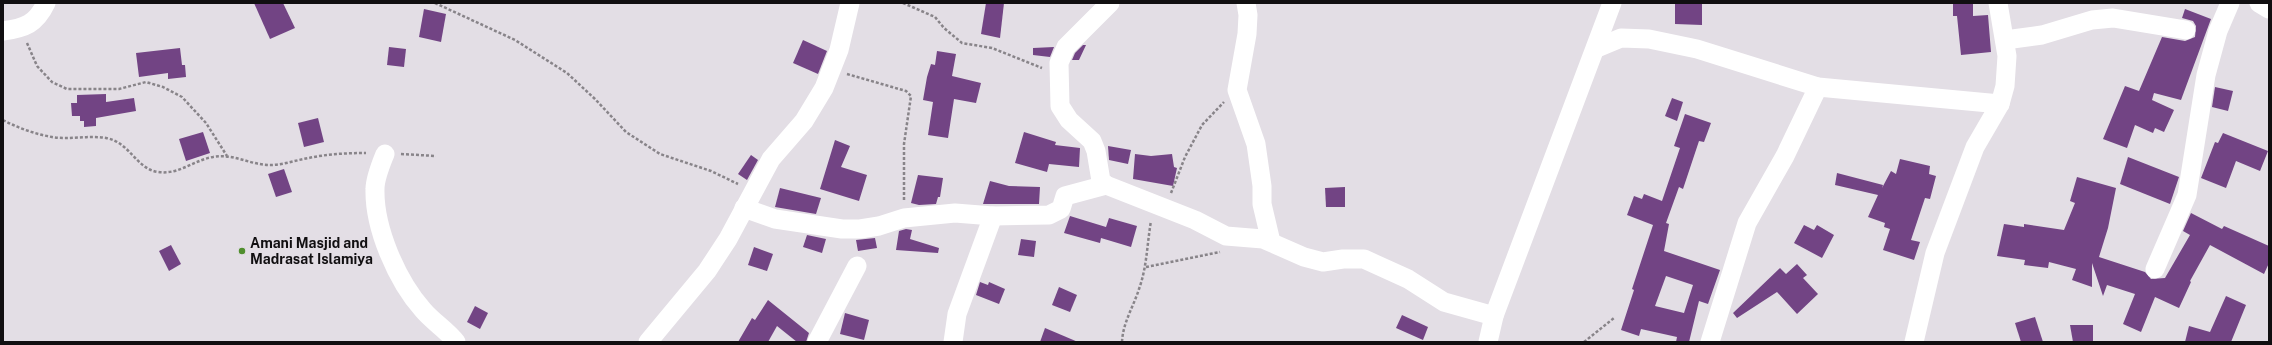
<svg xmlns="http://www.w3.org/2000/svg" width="2272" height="345" viewBox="0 0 2272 345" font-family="'Public Sans',sans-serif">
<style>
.building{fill:#724484;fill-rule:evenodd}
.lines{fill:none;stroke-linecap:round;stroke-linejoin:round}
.path{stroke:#888489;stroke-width:2.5;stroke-dasharray:3 2;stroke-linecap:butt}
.minor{stroke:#fff;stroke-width:19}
.poi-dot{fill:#508e2e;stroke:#e3dee5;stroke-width:1.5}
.labels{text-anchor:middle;stroke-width:4;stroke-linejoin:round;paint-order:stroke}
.poi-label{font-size:14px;font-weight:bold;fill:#110f11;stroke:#e3dee5;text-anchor:start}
</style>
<rect width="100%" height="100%" fill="#e3dee5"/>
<g class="building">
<polygon points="254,3 283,3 295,28 270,39"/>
<polygon points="986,3 1004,3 1000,38 981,34"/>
<polygon points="1675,3 1702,3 1702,25 1675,24"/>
<polygon points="1953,3 1973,3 1973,16 1988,15 1991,52 1961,55 1957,16 1953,16"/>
<polygon points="424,9 446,14 441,42 419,37"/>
<polygon points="2185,9 2211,19 2181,100 2154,93 2152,100 2174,110 2164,132 2155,128 2153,133 2135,125 2127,148 2103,139 2125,86 2139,91 2162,37 2185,41 2195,37 2196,26 2193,21 2182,18"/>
<polygon points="803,40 827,51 818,74 793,63"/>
<polygon points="1083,45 1086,45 1079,60 1072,60 1075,53"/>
<polygon points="389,47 406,49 404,67 387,65"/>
<polygon points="1054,47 1050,57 1033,55 1033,48"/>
<polygon points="180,48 182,65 185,65 186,77 168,79 168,73 139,77 136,53"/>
<polygon points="937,51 956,54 952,76 981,83 976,103 954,99 948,138 928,135 933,102 923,100 927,77 931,64 935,65"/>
<polygon points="2215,87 2233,91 2228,111 2212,107"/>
<polygon points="106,94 106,102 134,98 136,111 96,118 96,126 84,127 84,121 80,121 80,116 72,116 71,103 77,103 77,95"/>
<polygon points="1672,98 1683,102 1677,121 1665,116"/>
<path d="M 1685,114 L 1711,123 L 1704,142 L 1699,141 L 1683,189 L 1679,187 L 1666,223 L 1669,224 L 1664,251 L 1720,270 L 1708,304 L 1699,301 L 1689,342 L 1676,342 L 1677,337 L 1641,329 L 1639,336 L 1621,330 L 1634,290 L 1632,289 L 1653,225 L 1627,215 L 1634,196 L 1642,199 L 1644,194 L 1662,201 L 1680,148 L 1674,146 ZM 1666,276 L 1693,285 L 1684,313 L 1655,306 Z"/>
<polygon points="318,118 324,142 304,147 298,123"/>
<polygon points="203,132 210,153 186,161 179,139"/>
<polygon points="1024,132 1056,142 1055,145 1080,148 1079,167 1049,164 1047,172 1015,163"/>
<polygon points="2223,133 2268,151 2260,171 2236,161 2226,188 2201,178 2215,142 2218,143"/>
<polygon points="835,140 850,146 841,167 867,175 859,201 820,189"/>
<polygon points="1108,146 1131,150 1128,164 1109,160"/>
<polygon points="1135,154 1151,156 1172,154 1174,167 1177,168 1173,186 1133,179"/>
<polygon points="751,155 758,160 747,180 738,174"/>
<polygon points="2128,157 2179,177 2170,204 2120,184"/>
<polygon points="1900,159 1930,166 1929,174 1936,176 1930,199 1925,198 1911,240 1920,242 1914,260 1883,250 1890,229 1884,227 1885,223 1868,217 1878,195 1835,185 1837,173 1883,185 1882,188 1891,171 1896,174"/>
<polygon points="284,169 292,192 276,197 268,174"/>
<polygon points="918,175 943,178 940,197 938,197 936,204 919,205 911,203"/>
<polygon points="2077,177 2116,188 2108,228 2099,257 2145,272 2151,279 2165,278 2190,235 2183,231 2191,213 2222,229 2224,226 2269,246 2269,263 2264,274 2210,245 2190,281 2191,282 2179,308 2155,297 2141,332 2123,324 2135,294 2107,285 2103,296 2092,263 2092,287 2072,280 2076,269 2049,262 2048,268 2024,265 2025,260 1997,256 2004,224 2024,227 2024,224 2064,230 2075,203 2070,201"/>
<polygon points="990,181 1009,186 1040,187 1039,204 983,204"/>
<polygon points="1345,187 1345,207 1326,207 1325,188"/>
<polygon points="780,188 821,198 816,214 775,207"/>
<polygon points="1070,216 1106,227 1109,218 1137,226 1131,247 1101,238 1100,243 1064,233"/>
<polygon points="1804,225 1814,230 1817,225 1834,235 1822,258 1794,243"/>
<polygon points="906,229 912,230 910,239 939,248 938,253 896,250 899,231"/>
<polygon points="807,235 826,239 822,253 803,247"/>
<polygon points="875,238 877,248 858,251 856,240"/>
<polygon points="1021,239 1036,241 1034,257 1018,255"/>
<polygon points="171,245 181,264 169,271 159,251"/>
<polygon points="754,247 773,254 767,271 748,265"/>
<polygon points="1797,264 1807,275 1803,278 1818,294 1797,314 1777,292 1737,318 1733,313 1780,268 1786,274"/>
<polygon points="980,282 988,285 989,282 1005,289 999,304 976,295"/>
<polygon points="1059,287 1077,295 1070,312 1052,305"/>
<polygon points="2226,296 2246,305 2231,342 2185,342 2189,326 2210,332"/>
<polygon points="768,300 809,333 806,342 797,342 777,326 768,342 738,342 752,318 755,320"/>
<polygon points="475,306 488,313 480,329 467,322"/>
<polygon points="845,313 869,320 864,340 840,334"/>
<polygon points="1402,315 1428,327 1423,340 1396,328"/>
<polygon points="2035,317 2043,342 2021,342 2015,323"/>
<polygon points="2070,325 2093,325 2093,342 2073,342"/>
<polygon points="1045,328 1078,342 1040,342"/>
</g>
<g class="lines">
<g class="path">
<polyline points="435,3 515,40 567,73 595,99 626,132 660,154 711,171 738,184"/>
<polyline points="903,3 935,17 944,28 962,43 992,48 1042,68"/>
<polyline points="27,43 37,66 52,82 67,89 119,89 146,82 163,87 182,97 206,123 227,156"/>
<polyline points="847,74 906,91 911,96 904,144 904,201"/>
<path d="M 3,120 C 18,128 35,134 52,137 C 69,140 88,135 106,138 C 130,142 136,169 158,172 C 179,175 194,160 213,157 C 233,153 250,165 270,165 C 283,165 296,160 309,158 C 327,154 347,153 366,153"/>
<polyline points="401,154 436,156"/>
<polyline points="1171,193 1185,157 1202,125 1224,102"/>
<polyline points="1146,267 1220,252"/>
<path d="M 1122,342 C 1123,322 1133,308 1139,289 C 1147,267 1147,244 1151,221"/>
<polyline points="1584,342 1614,318"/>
</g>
<g class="minor">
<polyline points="1110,3 1066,47 1059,63 1060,106 1069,120 1092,141 1096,151 1101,181 1106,185 1195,220 1226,236 1263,239 1304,257 1323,262 1343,259 1364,259 1408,279 1444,302 1494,316"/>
<polyline points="1246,3 1248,15 1247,34 1237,90 1256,144 1262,186 1262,204 1271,242"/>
<polyline points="2259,3 2269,9"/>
<path d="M 3,31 C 25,28 36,24 46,3"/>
<polyline points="2005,40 2042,35 2092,20 2113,18 2186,30"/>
<polyline points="1597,48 1621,38 1649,39 1697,49 1818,87 2000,104"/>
<path d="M 385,154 C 381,164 375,178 375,189 C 374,228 397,281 423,310 C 433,322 447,330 456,342"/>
<polyline points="744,208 775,219 842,229 860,229 879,226 904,218 955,213 993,216 1049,215 1061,209 1065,196 1106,185"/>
<polyline points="2155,269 2187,195 2206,75 2218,31 2230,3"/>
<polyline points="648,342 707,271 728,239 771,159 804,121 824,88 839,50 850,3"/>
<polyline points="817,342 857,266"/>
<polyline points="953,342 957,314 993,216"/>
<polyline points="1488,342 1494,316 1612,3"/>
<polyline points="1710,342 1747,223 1785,156 1818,87"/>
<polyline points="1914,342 1935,253 1975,147 2000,104 2005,86 2007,56 1998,3"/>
</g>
</g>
<circle class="poi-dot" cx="242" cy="251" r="4"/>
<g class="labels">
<g class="poi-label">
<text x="250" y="248">Amani Masjid and<tspan x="250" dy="16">Madrasat Islamiya</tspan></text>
</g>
</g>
<rect width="2272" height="345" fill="none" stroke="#110f11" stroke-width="8"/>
</svg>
